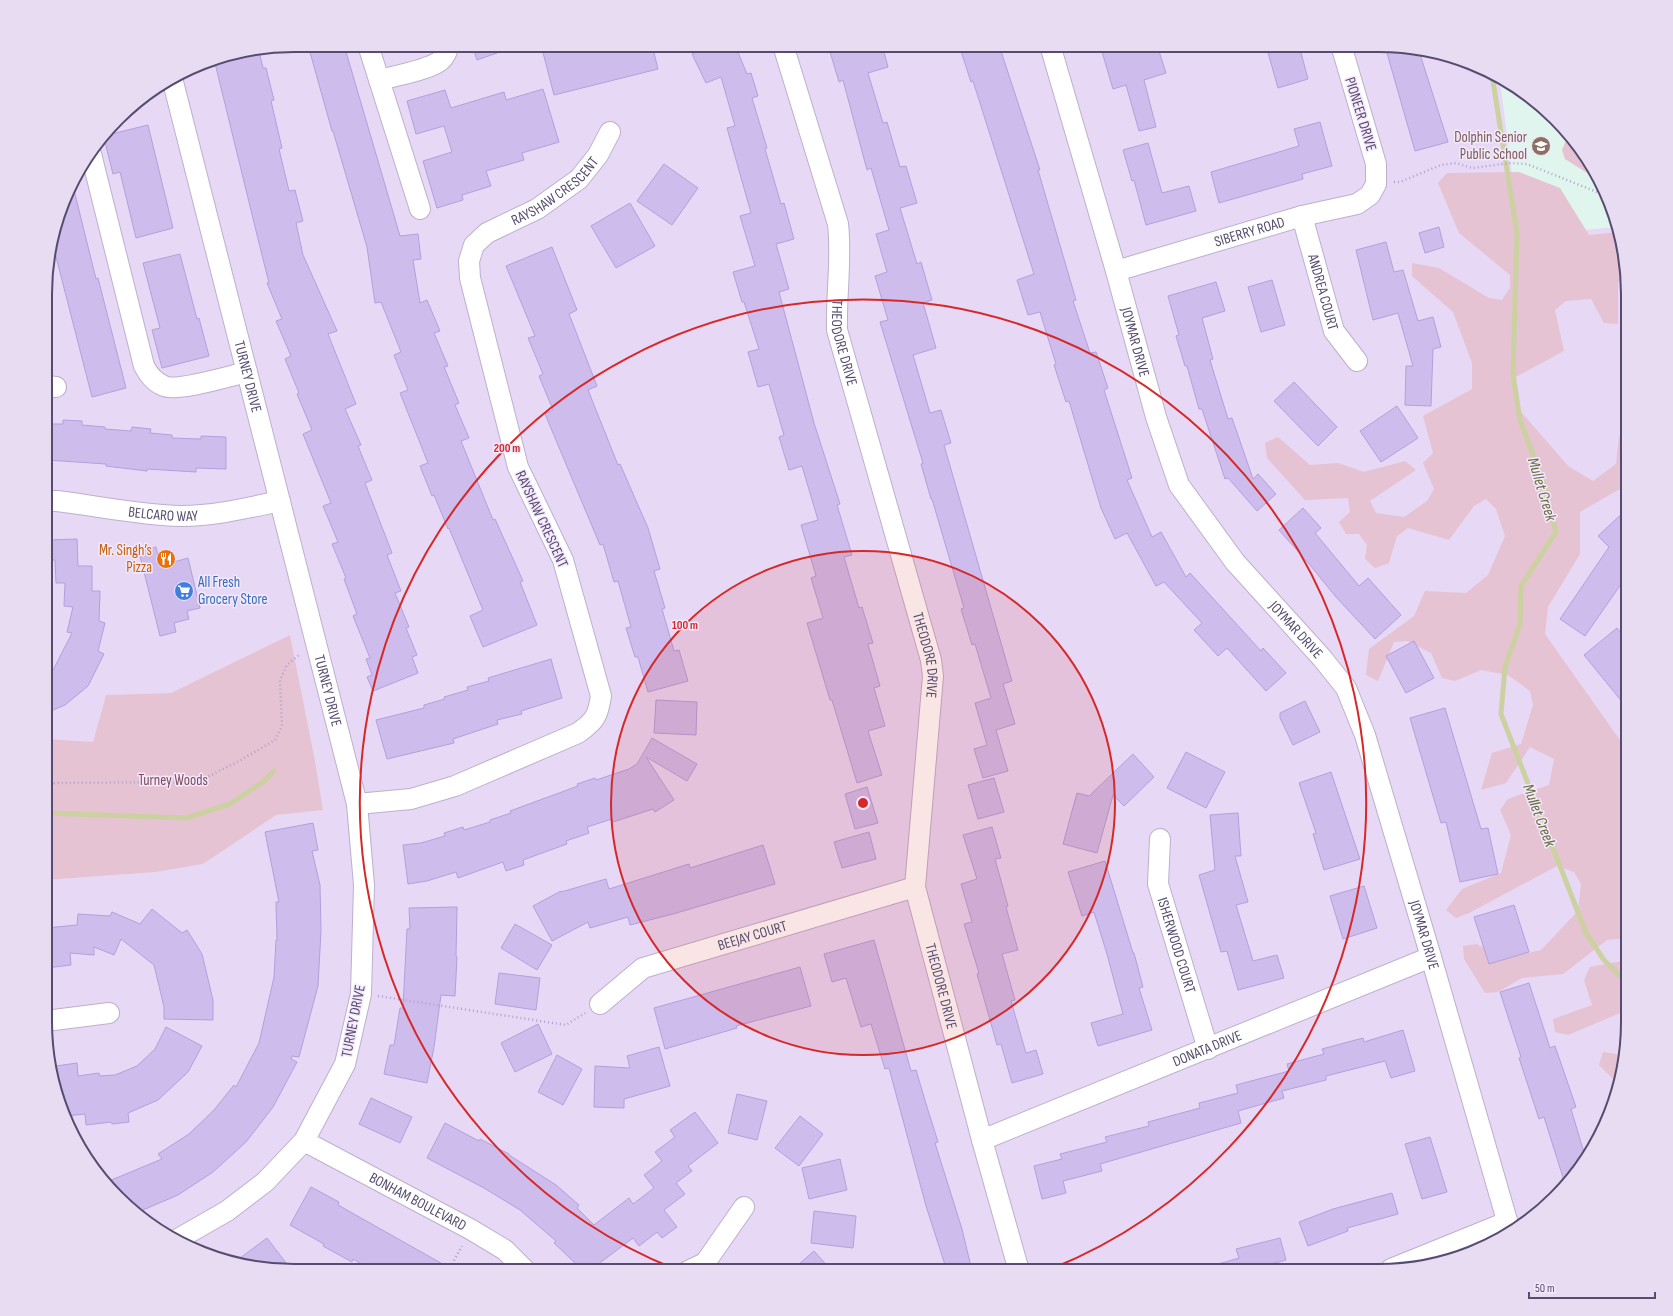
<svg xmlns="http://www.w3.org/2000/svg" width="1673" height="1316" viewBox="0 0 1673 1316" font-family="'Sofia Sans Condensed',sans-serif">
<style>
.residential{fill:#e7d8f5}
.education{fill:#e0f5ed}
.green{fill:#e5c3d2}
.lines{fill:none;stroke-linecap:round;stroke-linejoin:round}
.stream{stroke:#ccd1a1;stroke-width:5}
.building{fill:#cebdec;stroke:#b49fdd}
.minor-casing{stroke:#bcb0ce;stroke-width:22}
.path{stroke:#b1a1d0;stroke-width:2.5;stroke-dasharray:1 3;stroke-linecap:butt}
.minor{stroke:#fff;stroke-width:20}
.ring{fill:none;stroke:#d62828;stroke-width:2}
.labels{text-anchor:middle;stroke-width:3;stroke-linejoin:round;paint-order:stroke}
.street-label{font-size:15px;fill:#574c6f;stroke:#f4e8fd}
.education-label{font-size:15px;fill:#785e54;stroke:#f4e8fd;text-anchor:end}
.food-label{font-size:15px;fill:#c56008;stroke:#f4e8fd;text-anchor:end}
.shop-label{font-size:15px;fill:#366cbe;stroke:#f4e8fd;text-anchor:start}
.park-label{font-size:15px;fill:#7e4b5c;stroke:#f4e8fd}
.water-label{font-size:16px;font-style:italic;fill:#666d3e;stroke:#f4e8fd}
.rim{fill:none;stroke:#574c6f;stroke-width:2}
.centre{fill:#d62828;stroke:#f4e8fd;stroke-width:2}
.ring-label{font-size:12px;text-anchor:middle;font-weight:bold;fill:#d62828;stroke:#f4e8fd;stroke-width:3;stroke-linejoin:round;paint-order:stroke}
</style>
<rect width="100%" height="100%" fill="#f0e3f9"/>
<polygon class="residential" points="294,45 1395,46 1474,64 1500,80 1520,235 1618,227 1628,294 1627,1038 1609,1117 1566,1186 1530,1220 1474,1252 1379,1271 278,1270 199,1252 130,1209 71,1132 46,1038 46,880 156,872 203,864 276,814 323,810 315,761 290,635 171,693 106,695 93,742 46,739 47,262 78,170 130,107 214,58"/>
<polygon class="education" points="1500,80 1543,107 1602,184 1618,227 1520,235"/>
<g class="green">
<polygon points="1567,138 1596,176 1587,173 1565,159 1562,150"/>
<polygon points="1519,172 1560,188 1589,235 1620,232 1626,276 1618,282 1618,324 1604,323 1591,299 1566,301 1555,310 1564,351 1514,378 1516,406 1568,466 1593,481 1616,464 1619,437 1628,426 1628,488 1618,490 1580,512 1580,554 1548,607 1545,634 1622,743 1628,746 1628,814 1622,816 1628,821 1628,938 1607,940 1563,974 1522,978 1498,992 1485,993 1464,959 1463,946 1477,944 1502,959 1541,950 1578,911 1581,884 1574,872 1557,866 1469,913 1456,918 1446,910 1462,889 1501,873 1511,835 1500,810 1508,799 1549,785 1554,759 1530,747 1506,783 1481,790 1492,753 1521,744 1533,705 1530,691 1508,675 1481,670 1455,681 1442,678 1431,653 1407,641 1394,642 1378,681 1366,675 1369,649 1414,616 1425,591 1466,593 1488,575 1505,536 1496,509 1486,499 1474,506 1449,540 1408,528 1397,536 1389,563 1375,568 1365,559 1367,545 1359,534 1346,534 1339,522 1350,512 1348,498 1305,500 1267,458 1265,443 1278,437 1310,465 1338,463 1364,472 1405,461 1416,470 1370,501 1376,513 1404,517 1427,501 1434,489 1423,463 1433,453 1423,416 1472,389 1472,363 1453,312 1412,276 1412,263 1439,268 1489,298 1502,300 1510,288 1510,275 1459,233 1438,183 1447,173"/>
<polygon points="290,635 315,761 323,810 276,815 203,864 156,872 46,880 46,739 93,742 106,695 171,693"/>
<polygon points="1628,960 1627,1010 1568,1035 1555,1032 1553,1019 1592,1005 1584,980 1590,967"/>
<polygon points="1603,1052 1624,1055 1617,1083 1599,1065"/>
</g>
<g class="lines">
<g class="stream">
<polyline points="1492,75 1517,233 1513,374 1520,420 1542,479 1556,532 1521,586 1520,624 1505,667 1501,714 1586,933 1604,960 1627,983"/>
<polyline points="46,813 186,818 230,804 263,782 274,771"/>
</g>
</g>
<g class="building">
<polygon points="308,45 344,45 400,236 418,234 421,259 413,260 420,303 427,300 440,331 434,333 448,366 444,367 459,403 455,405 469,438 461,441 493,520 495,519 523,581 520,582 537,625 483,647 470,616 483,610 449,528 448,529 434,495 432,496 420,466 428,463 400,393 408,390 394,355 401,352 381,302 375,303 367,247 333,131 332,131"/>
<polygon points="472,45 514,45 514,47 477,60"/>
<polygon points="541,45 652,45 658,69 554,95"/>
<polygon points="712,45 735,45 747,74 751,73 758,96 752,98 767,148 765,149 781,204 784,203 794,239 776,244 789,289 779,292 814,423 840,504 837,505 852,555 844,557 859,608 862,607 873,643 868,644 880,686 874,688 885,726 868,731 882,775 857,783 832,700 830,700 807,623 823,618 811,578 816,576 801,525 818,520 802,466 789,470 779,437 784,435 769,384 758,387 748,352 759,349 744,302 742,302 733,272 755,266 740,216 751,213 727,128 735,126 721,77 706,83 692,54"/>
<polygon points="828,45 882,45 888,67 868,73 883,123 887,122 900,167 906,166 917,203 900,208 917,264 921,262 932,300 923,303 936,348 913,355 930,413 941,410 951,443 944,445 1012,681 1003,684 1015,724 996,730 1008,771 983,778 974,749 987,745 975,703 991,698 975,644 972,645 961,609 964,608 932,499 931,499 921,464 923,463 880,322 888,320 875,276 887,272 876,234 889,230 871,168 867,170 843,80 839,82"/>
<polygon points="959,45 999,45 1040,170 1038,170 1076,300 1073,301 1090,353 1096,352 1108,388 1104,390 1132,478 1127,480 1152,537 1161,532 1186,577 1190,573 1261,651 1263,648 1286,673 1266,691 1227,648 1218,656 1194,630 1202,623 1164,582 1156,586 1127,533 1115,539 1101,508 1069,401 1066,402 1054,365 1056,364 1040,312 1028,315 1017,280 1034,274 973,81 971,82"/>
<polygon points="1100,45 1157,45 1166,73 1144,80 1156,127 1139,131 1126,85 1113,89"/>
<polygon points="1279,45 1299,45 1308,79 1278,88 1267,49"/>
<polygon points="1385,46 1395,46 1419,51 1448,142 1415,151"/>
<polygon points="259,51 263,68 266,68 274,100 271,101 282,148 279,149 289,191 295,190 303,221 296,223 303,255 337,331 328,334 356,404 345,409 361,445 358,446 372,480 365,483 392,553 387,555 401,591 395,593 409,627 406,628 417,655 412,657 418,673 373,691 367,677 372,675 366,659 370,658 353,616 357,614 344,579 346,578 332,544 338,542 323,506 331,503 303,434 312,430 297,394 299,393 285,359 291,356 276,321 282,319 267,283 269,283 258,239 214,59"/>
<polygon points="543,89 559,142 522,153 524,160 486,171 491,186 462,195 463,200 437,208 423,161 452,152 444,126 416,134 407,101 445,90 451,108 504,92 506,100"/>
<polygon points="1320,122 1332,166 1302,174 1303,179 1219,203 1211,172 1299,146 1294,129"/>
<polygon points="148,125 173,228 136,238 120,172 113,174 104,138 107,135"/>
<polygon points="1148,143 1162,193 1189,186 1196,211 1146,225 1134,180 1132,181 1123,150"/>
<polygon points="664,164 698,188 672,225 637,201"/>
<polygon points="73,186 96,279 98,278 126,388 92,397 53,245"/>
<polygon points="630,203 655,246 616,268 591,226"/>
<polygon points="1439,227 1444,247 1425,253 1419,233"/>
<polygon points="1386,242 1394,272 1403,270 1418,321 1433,317 1441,347 1433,349 1431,406 1405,405 1406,366 1413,366 1398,313 1373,320 1356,250"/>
<polygon points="552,247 577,310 569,314 597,386 588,390 618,465 620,464 648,528 660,569 654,571 665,608 662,609 674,651 679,650 688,681 648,692 638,657 635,657 626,628 631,627 618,581 614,582 603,544 600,545 545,414 553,410 539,376 543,374 528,338 535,336 506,266"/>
<polygon points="180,254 197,319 199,318 209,356 162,368 152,330 160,328 143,263"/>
<polygon points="1272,280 1285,325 1261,332 1248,287"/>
<polygon points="1216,282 1225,311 1202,318 1213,359 1210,360 1228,419 1232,418 1253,479 1258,474 1276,494 1257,511 1228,478 1225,479 1202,409 1199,409 1187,366 1185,366 1176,336 1179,335 1168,296"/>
<polygon points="1294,382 1337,427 1318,446 1274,401"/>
<polygon points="1397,406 1418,438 1381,462 1360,431"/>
<polygon points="63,420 82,421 82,425 105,427 105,429 131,431 132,427 151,429 150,433 172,435 172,438 201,439 201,436 226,437 226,469 196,468 196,472 147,469 147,471 106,466 106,464 47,460 47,424 63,424"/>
<polygon points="1303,508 1321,528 1315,533 1359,586 1368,578 1401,615 1375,639 1336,597 1310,565 1279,530"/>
<polygon points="1628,508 1628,574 1585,636 1560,619 1609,547 1598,536"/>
<polygon points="77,539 78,566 92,566 92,591 100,591 99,621 105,623 98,651 104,654 88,686 65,705 46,713 46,684 72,633 67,632 73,607 64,606 65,583 56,583 55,560 47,560 47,540"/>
<polygon points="156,547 158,556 172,553 174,562 188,558 200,608 187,611 189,619 174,623 176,632 160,636 139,552"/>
<polygon points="1617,628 1628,642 1628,709 1584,655"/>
<polygon points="1414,641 1434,678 1406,693 1386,656"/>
<polygon points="551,659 562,698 521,711 522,714 497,720 498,724 453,739 454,743 387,759 376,720 424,708 424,705 445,699 444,697 468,690 467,687 489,681 488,678"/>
<polygon points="656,700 697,702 696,735 654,733"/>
<polygon points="1305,701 1320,732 1293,745 1280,718 1280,713"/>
<polygon points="1445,708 1481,829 1488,828 1498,874 1460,882 1446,822 1441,823 1410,718"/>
<polygon points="652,738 697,764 687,781 646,757 674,800 655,812 653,809 613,822 612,819 587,827 589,833 566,841 567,844 523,860 524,865 506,871 503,862 458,878 456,872 427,881 408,884 403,845 421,843 445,836 444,833 463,827 464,830 490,822 490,820 511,813 510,811 578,786 577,784 595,778 596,780 629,769 637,764"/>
<polygon points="1186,752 1225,772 1206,808 1167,788"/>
<polygon points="1133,754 1154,777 1124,806 1113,795 1097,853 1063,844 1077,793 1089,796"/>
<polygon points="1331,772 1360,859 1324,870 1313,834 1316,833 1299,783"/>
<polygon points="994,778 1004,812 978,819 968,785"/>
<polygon points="867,787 878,823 855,829 845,794"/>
<polygon points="1238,813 1241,856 1235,856 1248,902 1236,905 1253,961 1277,955 1284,978 1238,990 1227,951 1221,952 1199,875 1215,870 1210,815"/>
<polygon points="313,823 318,850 312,851 320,885 321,931 318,986 299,1057 292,1056 291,1059 297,1062 273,1107 246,1142 213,1172 178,1195 136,1213 130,1209 109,1181 162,1159 158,1154 189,1134 214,1110 234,1085 236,1087 259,1043 274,977 276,940 277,940 276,902 279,902 265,832"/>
<polygon points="992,827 1001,858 995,859 1008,906 1006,907 1018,950 1002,954 1015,1000 1011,1001 1026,1053 1036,1050 1043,1074 1012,1083 1001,1044 997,1045 977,974 979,973 964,924 972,922 961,884 977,879 963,835"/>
<polygon points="869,832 876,859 842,868 834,842"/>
<polygon points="763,845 775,884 673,914 630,925 628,917 590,928 588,922 552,941 533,906 561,891 561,892 606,879 609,889 689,864 690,868"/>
<polygon points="1105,861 1133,953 1134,953 1143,987 1139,988 1152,1030 1098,1046 1091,1023 1123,1014 1107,954 1094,912 1082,916 1068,872"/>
<polygon points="1364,886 1377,928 1343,939 1330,896"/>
<polygon points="1514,905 1529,952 1489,964 1474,917"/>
<polygon points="457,907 456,956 457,957 455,996 441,995 434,1047 427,1083 384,1074 390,1045 394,1045 400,1008 403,1008 407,929 410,929 409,908"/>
<polygon points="152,909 182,933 187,930 202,954 213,1000 213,1020 164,1019 164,1007 154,965 121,939 114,955 94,947 94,955 70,953 71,965 46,968 46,928 77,925 78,914 110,916 112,912 140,924"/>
<polygon points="515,924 552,945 537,970 501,948"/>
<polygon points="874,940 911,1071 916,1070 927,1107 938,1142 935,1143 962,1229 972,1271 947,1271 926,1206 889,1068 885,1069 871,1024 861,1027 846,978 832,982 824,954"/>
<polygon points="800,967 811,1006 736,1026 737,1028 665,1049 654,1008"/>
<polygon points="499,973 540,978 536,1010 495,1004"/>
<polygon points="1529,983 1550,1048 1555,1046 1576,1107 1571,1109 1585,1156 1566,1187 1544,1117 1539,1119 1519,1058 1521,1057 1500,992"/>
<polygon points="538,1024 552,1054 515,1072 501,1043"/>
<polygon points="166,1027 202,1046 188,1072 158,1100 128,1113 129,1122 112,1124 111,1122 86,1125 85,1114 67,1116 57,1082 56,1066 77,1063 78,1076 99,1073 100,1076 115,1075 137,1066 155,1049"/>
<polygon points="1403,1030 1415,1071 1391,1078 1385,1061 1326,1076 1326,1080 1282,1091 1284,1098 1238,1111 1241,1123 1100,1164 1102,1171 1063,1181 1066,1193 1042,1199 1034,1166 1062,1159 1060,1154 1107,1142 1105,1137 1149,1126 1148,1122 1200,1108 1199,1103 1238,1093 1236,1085 1289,1071 1287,1064 1324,1054 1322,1049 1363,1038 1364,1042"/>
<polygon points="659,1047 670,1086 624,1099 624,1108 594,1107 595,1066 630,1068 627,1056"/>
<polygon points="557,1055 582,1069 563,1105 538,1092"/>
<polygon points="737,1094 767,1101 757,1140 728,1133"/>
<polygon points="371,1098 412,1117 400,1143 359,1124"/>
<polygon points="695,1112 718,1143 688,1166 692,1171 676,1183 685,1194 664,1210 677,1227 662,1238 657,1232 639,1246 633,1238 589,1271 580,1271 574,1262 554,1243 556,1241 520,1210 484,1188 427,1158 445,1123 479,1141 480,1139 509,1154 509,1155 556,1185 579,1205 577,1208 594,1225 629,1198 633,1204 654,1188 644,1175 662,1161 655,1152 675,1137 670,1130"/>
<polygon points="800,1116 823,1134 799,1166 775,1148"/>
<polygon points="1430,1137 1447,1192 1422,1199 1405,1144"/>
<polygon points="840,1159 847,1190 809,1199 802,1168"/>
<polygon points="311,1187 339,1202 338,1205 455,1271 374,1271 353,1259 352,1262 323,1246 324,1244 290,1225"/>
<polygon points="1392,1193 1398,1214 1347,1228 1348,1231 1308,1246 1299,1222 1333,1209"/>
<polygon points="814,1211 856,1216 853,1248 811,1243"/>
<polygon points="267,1238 283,1259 291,1270 278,1270 236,1261"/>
<polygon points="1280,1238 1286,1260 1244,1271 1208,1271 1208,1267 1239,1258 1236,1249"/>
<polygon points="814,1251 832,1271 791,1271"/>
</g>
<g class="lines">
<g class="minor-casing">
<g id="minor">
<polyline points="368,45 420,209"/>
<path id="s1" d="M 783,45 L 838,224 C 842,259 836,294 837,330 L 931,660 L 933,676 L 915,887 L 982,1140 L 1019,1271"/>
<path id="s2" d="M 1050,45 L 1116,271 L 1156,417 L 1179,485 L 1235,562 L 1322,658 L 1346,688 L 1365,735 L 1431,957 L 1510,1231"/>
<path d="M 379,80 C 395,76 428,70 440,61 C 445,57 447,51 449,45"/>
<path id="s3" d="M 173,82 L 357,804 L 364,885 L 361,994 L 345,1064 L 304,1141 L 265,1182 L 227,1211 L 178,1239"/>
<path d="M 91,154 L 144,366 C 149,375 154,382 164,386 C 177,392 230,376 247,372"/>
<path id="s4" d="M 1302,216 L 1334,331 L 1357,361"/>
<path id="s5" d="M 1116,271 L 1302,216 L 1357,204 L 1370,195 L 1376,184 L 1376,164 L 1341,45"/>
<polyline points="47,386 56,387"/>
<path id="s6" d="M 47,501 L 57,501 C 98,506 140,515 181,516 C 214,516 247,508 280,501"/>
<path id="s7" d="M 357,804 L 411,799 L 455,786 L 578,733 C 595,721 598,716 601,696 L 563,560 L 518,467 L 470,278 L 469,261 L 474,245 L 487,233 L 537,209 L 579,179 L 598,155 L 610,132"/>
<path id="s8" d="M 1160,839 L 1158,884 L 1208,1049"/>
<path id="s9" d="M 600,1004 L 643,968 L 915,887"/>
<polyline points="46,1021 109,1013"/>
<path id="s10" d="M 982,1140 L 1431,957"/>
<path id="s11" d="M 304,1141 L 470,1229 L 505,1250 L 526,1271"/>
<polyline points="1391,1269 1507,1222"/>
<polyline points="688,1271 705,1263 744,1207"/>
</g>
</g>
<g class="path">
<polyline points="1394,182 1400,182 1441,165 1456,163 1472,168 1511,163 1527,164 1607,196"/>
<polyline points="46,781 54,783 197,782 241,760 275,740 282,726 280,680 287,665 300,654"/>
<polyline points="378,996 566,1025 585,1013"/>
<polyline points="448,1271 462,1246"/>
</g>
<use href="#minor" class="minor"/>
</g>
<circle cx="863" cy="803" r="252" fill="#d62828" fill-opacity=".12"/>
<g class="ring">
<circle cx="863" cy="803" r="252"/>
<path d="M675 1269A503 503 0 1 1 1051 1269"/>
</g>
<defs>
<g id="school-disc" transform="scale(1)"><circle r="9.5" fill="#8d6e63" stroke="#f4e8fd"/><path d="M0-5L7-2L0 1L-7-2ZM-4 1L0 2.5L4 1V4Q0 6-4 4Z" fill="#fff"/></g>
<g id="restaurant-disc" transform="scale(1)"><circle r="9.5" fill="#e8710a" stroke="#f4e8fd"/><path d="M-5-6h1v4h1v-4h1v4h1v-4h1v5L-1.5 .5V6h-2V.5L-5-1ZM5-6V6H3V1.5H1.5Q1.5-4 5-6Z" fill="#fff"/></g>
<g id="supermarket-disc" transform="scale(1)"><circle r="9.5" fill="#3f7fe0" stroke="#f4e8fd"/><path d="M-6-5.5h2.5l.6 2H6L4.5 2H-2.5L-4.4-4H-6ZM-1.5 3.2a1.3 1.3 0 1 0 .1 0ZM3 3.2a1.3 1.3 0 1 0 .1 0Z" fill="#fff"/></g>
</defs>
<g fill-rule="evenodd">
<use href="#school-disc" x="1541" y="146"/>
<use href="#restaurant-disc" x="166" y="559"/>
<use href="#supermarket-disc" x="184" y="591"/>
</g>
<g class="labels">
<g class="street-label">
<text transform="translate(1361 114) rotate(73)" y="5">PIONEER DRIVE</text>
<text dy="5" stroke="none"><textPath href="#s7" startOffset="851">RAYSHAW CRESCENT</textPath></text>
<text dy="5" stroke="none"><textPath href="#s5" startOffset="139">SIBERRY ROAD</textPath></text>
<text dy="5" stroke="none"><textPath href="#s4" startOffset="79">ANDREA COURT</textPath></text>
<text dy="5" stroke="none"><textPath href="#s2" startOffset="309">JOYMAR DRIVE</textPath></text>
<text dy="5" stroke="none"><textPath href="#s1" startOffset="307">THEODORE DRIVE</textPath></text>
<text dy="5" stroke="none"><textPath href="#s3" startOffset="304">TURNEY DRIVE</textPath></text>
<text dy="5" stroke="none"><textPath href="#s6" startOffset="117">BELCARO WAY</textPath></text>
<text transform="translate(542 519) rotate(65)" y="5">RAYSHAW CRESCENT</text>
<text dy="5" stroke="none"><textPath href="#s2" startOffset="645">JOYMAR DRIVE</textPath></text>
<text dy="5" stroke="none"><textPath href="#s1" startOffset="631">THEODORE DRIVE</textPath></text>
<text dy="5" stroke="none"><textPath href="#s3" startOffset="628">TURNEY DRIVE</textPath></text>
<text dy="5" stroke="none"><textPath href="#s9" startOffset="170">BEEJAY COURT</textPath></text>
<text dy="5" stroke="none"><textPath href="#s2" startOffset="981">JOYMAR DRIVE</textPath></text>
<text dy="5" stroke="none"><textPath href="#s8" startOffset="109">ISHERWOOD COURT</textPath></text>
<text dy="5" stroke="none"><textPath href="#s1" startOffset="967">THEODORE DRIVE</textPath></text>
<text transform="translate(353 1021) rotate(-79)" y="5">TURNEY DRIVE</text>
<text dy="5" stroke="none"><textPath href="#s10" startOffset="243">DONATA DRIVE</textPath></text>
<text dy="5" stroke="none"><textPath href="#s11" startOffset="129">BONHAM BOULEVARD</textPath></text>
</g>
<g class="education-label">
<text x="1527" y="142">Dolphin Senior<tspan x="1527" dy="17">Public School</tspan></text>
</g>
<g class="food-label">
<text x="152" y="555">Mr. Singh’s<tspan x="152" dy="17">Pizza</tspan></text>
</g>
<g class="shop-label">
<text x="198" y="587">All Fresh<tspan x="198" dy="17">Grocery Store</tspan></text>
</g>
<g class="park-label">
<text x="173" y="785">Turney Woods</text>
</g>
<g class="water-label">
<text transform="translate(1543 489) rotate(73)" y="6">Mullet Creek</text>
<text transform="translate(1540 815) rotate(69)" y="6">Mullet Creek</text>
</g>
</g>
<path d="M0 0H1673V1316H0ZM294 52H1379A242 242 0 0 1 1621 294V1022A242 242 0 0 1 1379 1264H294A242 242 0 0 1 52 1022V294A242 242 0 0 1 294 52Z" fill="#e7dcf2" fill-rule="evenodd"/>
<path class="rim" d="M294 52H1379A242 242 0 0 1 1621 294V1022A242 242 0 0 1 1379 1264H294A242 242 0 0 1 52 1022V294A242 242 0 0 1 294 52Z"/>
<circle cx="863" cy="803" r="6" class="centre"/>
<g class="ring-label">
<text x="507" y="452">200 m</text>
<text x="685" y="629">100 m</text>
</g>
<path d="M1529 1292v6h126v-6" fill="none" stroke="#574c6f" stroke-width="2"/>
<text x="1535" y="1292" font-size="12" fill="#574c6f" stroke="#f4e8fd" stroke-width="3" paint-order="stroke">50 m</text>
</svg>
